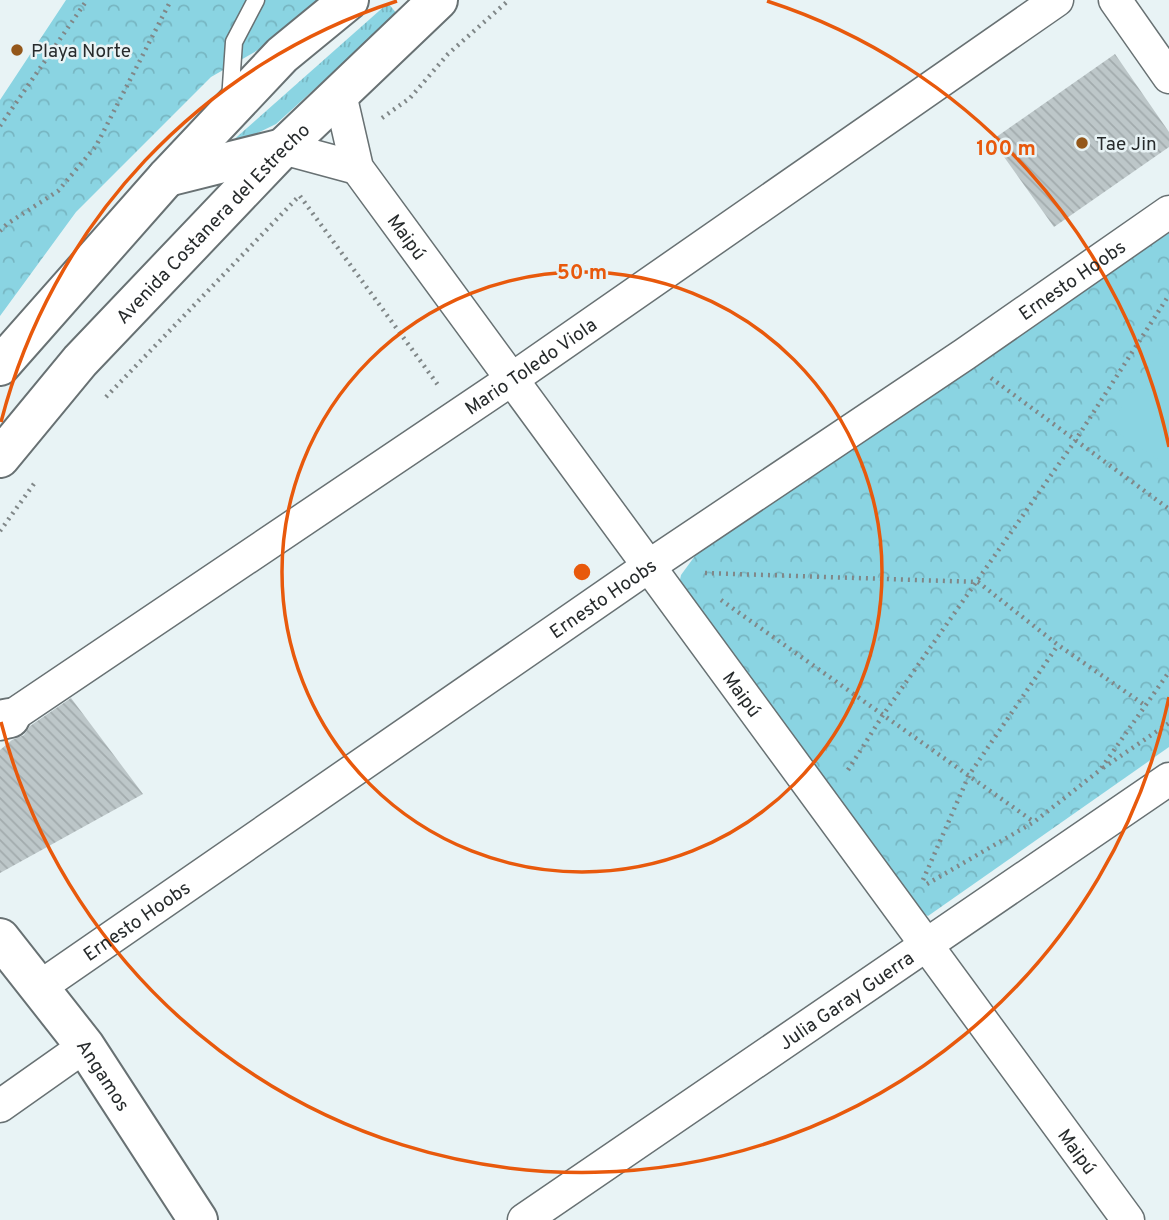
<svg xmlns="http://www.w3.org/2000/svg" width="1169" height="1220" viewBox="0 0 1169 1220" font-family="Overpass,sans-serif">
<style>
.grass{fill:url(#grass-tufts)}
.park{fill:url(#park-crowns)}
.pitch{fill:#8ad4e2}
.building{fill:url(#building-back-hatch)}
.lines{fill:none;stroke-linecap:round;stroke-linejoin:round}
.service-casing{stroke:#687173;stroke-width:19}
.minor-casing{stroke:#687173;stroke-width:35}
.tertiary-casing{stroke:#687173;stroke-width:42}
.primary-casing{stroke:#687173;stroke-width:42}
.path{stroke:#808788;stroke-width:4.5;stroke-dasharray:2 5;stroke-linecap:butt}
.service{stroke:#fff;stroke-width:16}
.minor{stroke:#fff;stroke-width:32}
.tertiary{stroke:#fff;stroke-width:38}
.primary{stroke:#fff;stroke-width:38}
.ring{fill:none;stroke:#e8590c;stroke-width:3.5}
.poi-dot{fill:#94571a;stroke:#e8f3f5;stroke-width:2.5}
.labels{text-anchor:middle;stroke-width:5;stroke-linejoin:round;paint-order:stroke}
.poi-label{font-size:19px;fill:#272b2c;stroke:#e8f3f5;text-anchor:start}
.street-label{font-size:19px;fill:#272b2c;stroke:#e8f3f5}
.centre{fill:#e8590c;stroke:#e8f3f5;stroke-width:3.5}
.ring-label{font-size:21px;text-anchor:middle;font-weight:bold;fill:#e8590c;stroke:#e8f3f5;stroke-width:5;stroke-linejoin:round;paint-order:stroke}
</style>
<defs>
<pattern id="grass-tufts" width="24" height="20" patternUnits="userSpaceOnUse" patternTransform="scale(1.75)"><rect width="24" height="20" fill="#8ad4e2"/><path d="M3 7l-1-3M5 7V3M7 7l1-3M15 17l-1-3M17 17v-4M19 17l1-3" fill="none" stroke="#77b6c2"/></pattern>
<pattern id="park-crowns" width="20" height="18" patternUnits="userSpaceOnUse" patternTransform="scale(1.75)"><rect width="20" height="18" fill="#8ad4e2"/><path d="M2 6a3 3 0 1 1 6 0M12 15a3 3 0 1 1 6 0" fill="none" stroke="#77b6c2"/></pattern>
<pattern id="building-back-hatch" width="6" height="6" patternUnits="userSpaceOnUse" patternTransform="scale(1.75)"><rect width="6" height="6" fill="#bdc7c9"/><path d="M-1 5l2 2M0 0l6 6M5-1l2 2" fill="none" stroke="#a2abad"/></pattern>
</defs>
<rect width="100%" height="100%" fill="#e8f3f5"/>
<polygon class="grass" points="388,3 397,14 276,124 221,151"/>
<g class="park">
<polygon points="66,0 318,0 272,42 211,77 76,212 0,316 0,100"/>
<polygon points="1169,232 1169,747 928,916 900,901 676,598 681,575 700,549"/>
</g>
<polygon class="pitch" points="1169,337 1169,467 1109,426"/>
<g class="building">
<polygon points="1115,54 1169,132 1169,147 1054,227 992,140"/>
<polygon points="71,698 143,794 0,873 0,750 12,740 24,735 30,726"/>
</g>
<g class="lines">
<g class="service-casing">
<polyline id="service" points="230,100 234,42 256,0"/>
</g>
<g class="minor-casing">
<g id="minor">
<polyline points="1115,0 1169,77"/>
<path id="s1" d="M 340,94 L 357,168 L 1128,1220"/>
<polyline points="283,148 357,168"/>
<path id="s2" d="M 0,724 L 512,379 L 1057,0"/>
<path id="s3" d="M 40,987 L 649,566 L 965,354 L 1169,212"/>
<polyline points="0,1106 85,1046"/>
<path id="s4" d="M 524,1220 L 1169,779"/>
</g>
</g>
<g class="tertiary-casing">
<g id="tertiary">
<path id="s5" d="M 0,938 L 85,1046 L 198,1220"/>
</g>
</g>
<g class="primary-casing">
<g id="primary">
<polyline points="167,177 283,148"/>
<polyline points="0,366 167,177 282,55 349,0"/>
<path id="s6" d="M 0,458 L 80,361 L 283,148 L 438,0"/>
<polyline points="0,720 10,718"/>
</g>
</g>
<g class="path">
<polyline points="382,118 410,98 448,54 509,0"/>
<polyline points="0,126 87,0"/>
<polyline points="300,196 438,385"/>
<polyline points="0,231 7,224 58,191 96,146 171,0"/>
<polyline points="991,378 1169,509"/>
<polyline points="106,397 299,196"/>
<polyline points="0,531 36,481"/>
<polyline points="705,573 978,582 1058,645 1146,706"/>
<polyline points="721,600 1034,822"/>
<polyline points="1103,768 1169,723"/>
<polyline points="848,770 883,715 1075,441 1169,295"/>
<polyline points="923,880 969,775 1058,645"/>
<polyline points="927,884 1034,822 1100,770 1169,672"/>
</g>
<use href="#service" class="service"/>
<use href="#minor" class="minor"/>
<use href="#tertiary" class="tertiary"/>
<use href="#primary" class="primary"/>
</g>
<g class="ring">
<circle cx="582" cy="572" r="300"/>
<path d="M1169 697A600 600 0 0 1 1 722M1 422A600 600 0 0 1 397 1M767 1A600 600 0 0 1 1169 447"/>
</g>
<g class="poi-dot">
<circle cx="17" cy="50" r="7"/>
<circle cx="1082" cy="143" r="7"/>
</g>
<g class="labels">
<g class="poi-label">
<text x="31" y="57">Playa Norte</text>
<text x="1096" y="150">Tae Jin</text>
</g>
<g class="street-label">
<text dy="7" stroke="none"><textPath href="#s6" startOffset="317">Avenida Costanera del Estrecho</textPath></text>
<text dy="7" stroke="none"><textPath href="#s1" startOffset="161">Maipú</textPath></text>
<text dy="7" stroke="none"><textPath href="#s3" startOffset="1251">Ernesto Hoobs</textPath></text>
<text dy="7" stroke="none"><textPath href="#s2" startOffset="640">Mario Toledo Viola</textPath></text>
<text dy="7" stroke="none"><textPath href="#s3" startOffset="684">Ernesto Hoobs</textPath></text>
<text dy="7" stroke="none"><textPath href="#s1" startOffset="728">Maipú</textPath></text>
<text dy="7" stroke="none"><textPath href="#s3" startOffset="117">Ernesto Hoobs</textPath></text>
<text dy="7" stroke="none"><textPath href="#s4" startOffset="390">Julia Garay Guerra</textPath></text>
<text dy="7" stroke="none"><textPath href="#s5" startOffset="172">Angamos</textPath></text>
<text dy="7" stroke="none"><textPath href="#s1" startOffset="1295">Maipú</textPath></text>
</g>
</g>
<circle cx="582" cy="572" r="10" class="centre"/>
<g class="ring-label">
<text x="1006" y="155">100 m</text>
<text x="582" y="279">50 m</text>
</g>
</svg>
